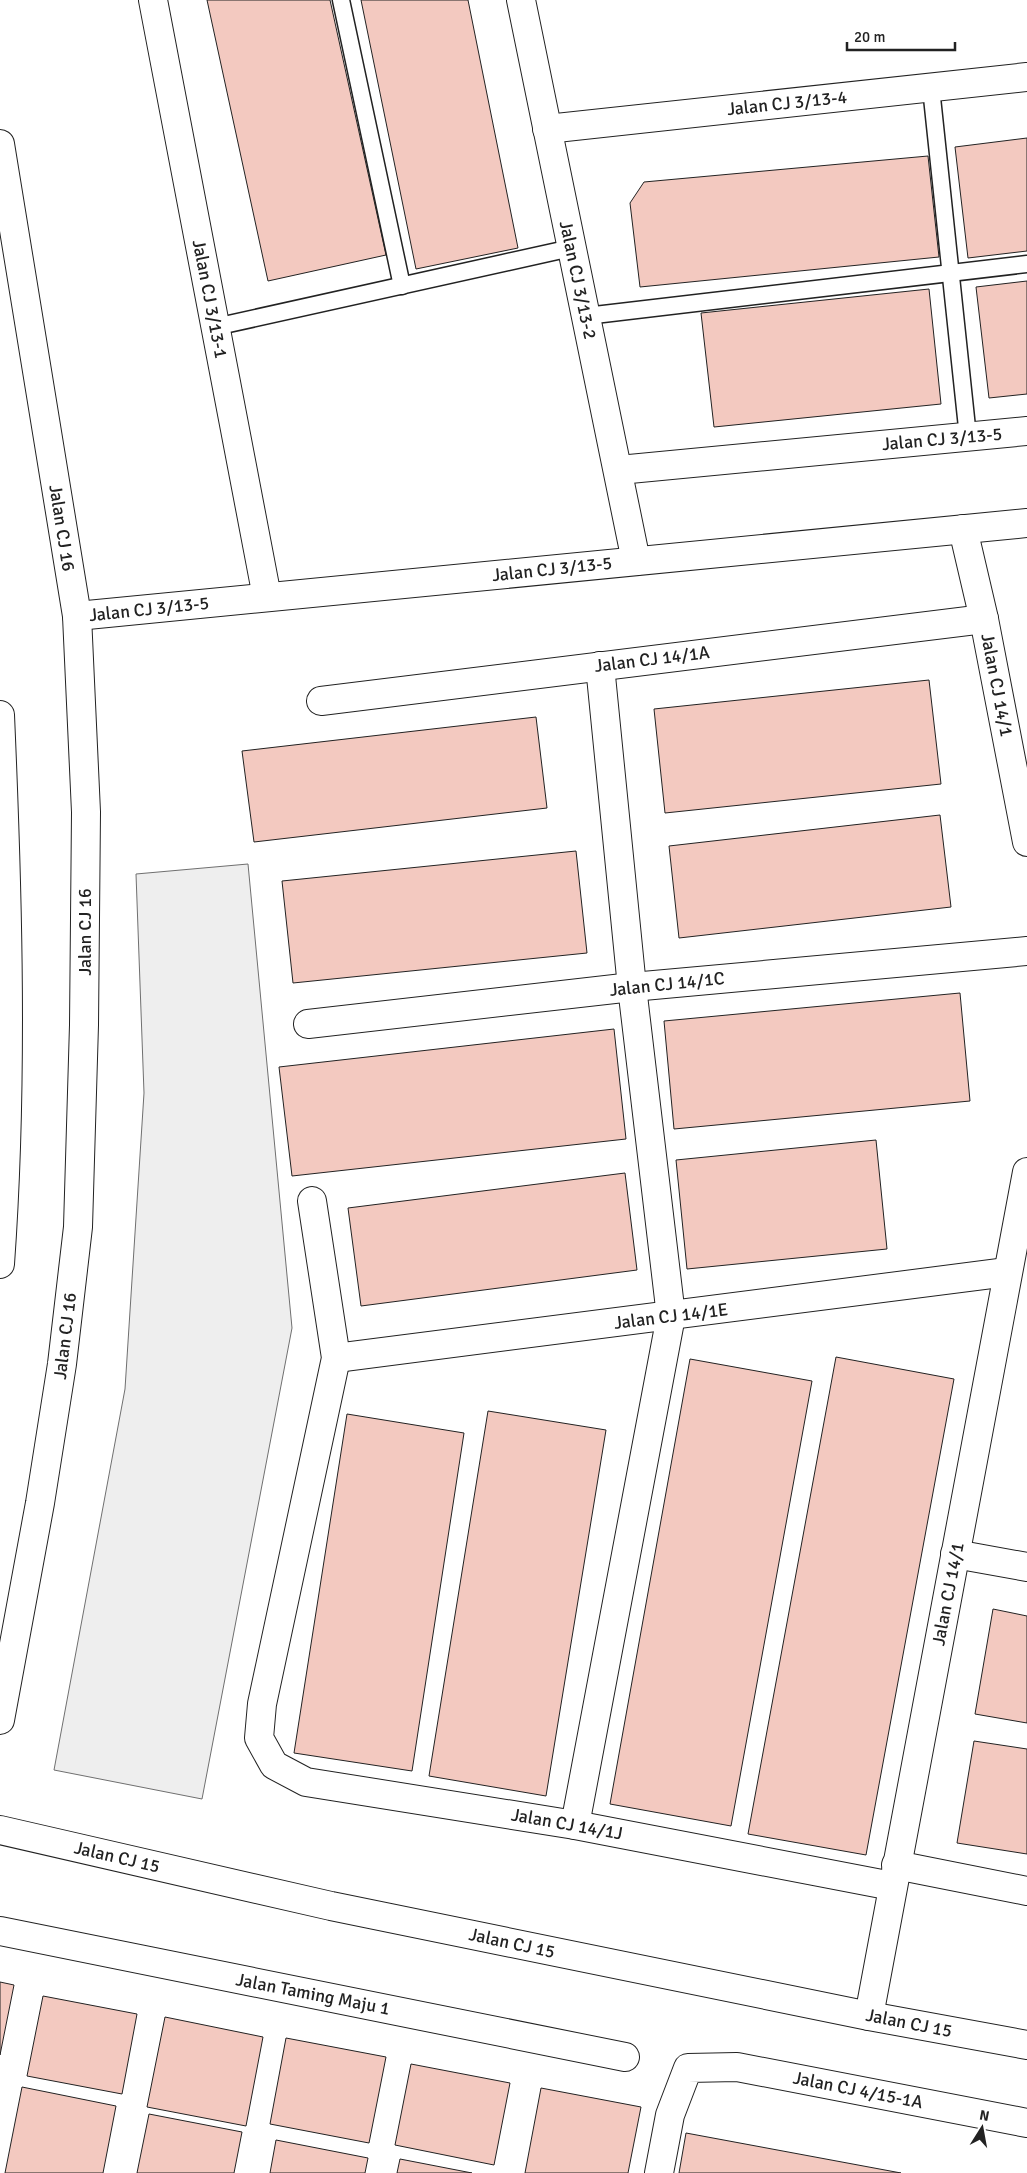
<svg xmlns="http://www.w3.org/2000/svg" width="1027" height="2173" viewBox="0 0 1027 2173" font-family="Signika,sans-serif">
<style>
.green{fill:#eee;stroke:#6f6f6f}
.building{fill:#f3c9c0;stroke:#222}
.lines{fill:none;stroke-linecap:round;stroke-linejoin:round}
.lane-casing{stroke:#222;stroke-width:19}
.street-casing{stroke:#222;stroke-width:30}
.secondary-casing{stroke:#222;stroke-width:30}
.lane{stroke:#fff;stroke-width:16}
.street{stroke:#fff;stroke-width:28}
.secondary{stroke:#fff;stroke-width:28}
.labels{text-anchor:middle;stroke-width:4;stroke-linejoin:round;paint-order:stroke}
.street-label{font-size:18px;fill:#222;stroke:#fff}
</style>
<rect width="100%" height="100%" fill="#fff"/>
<polygon class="green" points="248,864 292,1328 202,1799 54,1770 125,1389 144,1093 136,874"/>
<g class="building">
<polygon points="207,0 330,0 386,255 268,281"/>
<polygon points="361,0 468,0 518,248 416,269"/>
<polygon points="1027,138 1027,251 968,258 955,147"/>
<polygon points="928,156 939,257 640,287 630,203 644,182"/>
<polygon points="1027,281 1027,394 989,398 976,287"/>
<polygon points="929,289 941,404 714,427 701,313"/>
<polygon points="929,680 941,784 665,813 654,709"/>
<polygon points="536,717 547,808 254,842 242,751"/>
<polygon points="940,815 951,907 679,938 669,846"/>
<polygon points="576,851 587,953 293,983 282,881"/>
<polygon points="960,993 970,1101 674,1129 664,1021"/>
<polygon points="614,1029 626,1139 292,1176 279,1067"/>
<polygon points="876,1140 887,1249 687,1269 676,1160"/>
<polygon points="625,1173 637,1270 361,1306 348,1208"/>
<polygon points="836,1357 954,1379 866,1855 748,1834"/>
<polygon points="690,1359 812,1381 731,1826 610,1804"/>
<polygon points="488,1411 606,1430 546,1796 429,1776"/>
<polygon points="347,1414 464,1433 412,1771 294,1753"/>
<polygon points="993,1609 1027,1616 1027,1723 975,1714"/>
<polygon points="974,1741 1027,1749 1027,1854 957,1843"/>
<polygon points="0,1982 14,1985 0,2055"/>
<polygon points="43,1996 137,2014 122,2094 27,2076"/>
<polygon points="165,2017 263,2037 246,2126 147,2107"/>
<polygon points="286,2038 386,2057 369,2143 270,2124"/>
<polygon points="411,2064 510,2083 494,2165 395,2145"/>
<polygon points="22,2087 116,2106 103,2173 5,2173"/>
<polygon points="541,2088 641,2107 628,2173 525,2173"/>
<polygon points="149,2114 242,2132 234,2173 137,2173"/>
<polygon points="686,2133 901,2173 679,2173"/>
<polygon points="276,2140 368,2158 365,2173 270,2173"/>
<polygon points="400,2159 472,2173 397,2173"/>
</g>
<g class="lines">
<g class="lane-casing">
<g id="lane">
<polyline points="341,0 402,286"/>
<polyline points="931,88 968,437"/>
<polyline points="586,316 1027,264"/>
<polyline points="215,327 571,248"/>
</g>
</g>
<g class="street-casing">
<g id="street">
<polyline points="153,0 267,597"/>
<polyline points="521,0 636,561"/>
<polyline points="547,129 1027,77"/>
<polyline points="619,470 1027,431"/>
<polyline points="963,529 984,619 1027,842"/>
<polyline points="77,616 1027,523"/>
<polyline points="321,701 984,619"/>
<polyline points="308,1024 632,987 1027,951"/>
<polyline points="312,1201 336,1358 262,1704 259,1738 274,1765 306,1782 575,1825 892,1886"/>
<polyline points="336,1358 1007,1272"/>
<polyline points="955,1554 1027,1567"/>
<polyline points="575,1825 671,1316 632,987 600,666"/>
<polyline points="896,1865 1027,1891"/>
<polyline points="0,1931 625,2057"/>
<polyline points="869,2016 1027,1172"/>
<polyline points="659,2173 670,2115 688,2068 737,2067 1027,2123"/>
</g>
</g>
<g class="secondary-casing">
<g id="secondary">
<polyline points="0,144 77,616 86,812 84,1025 78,1227 62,1364 40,1503 0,1720"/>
<path d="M 0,715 C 8,898 13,1082 0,1264"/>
<polyline points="0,1830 331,1906 869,2016 1027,2045"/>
</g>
</g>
<use href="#lane" class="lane"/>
<use href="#street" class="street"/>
<use href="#secondary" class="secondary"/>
</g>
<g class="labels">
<g class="street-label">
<text transform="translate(787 103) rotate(-6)" y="6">Jalan CJ 3/13-4</text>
<text transform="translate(578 280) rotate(78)" y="6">Jalan CJ 3/13-2</text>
<text transform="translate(210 299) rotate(79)" y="6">Jalan CJ 3/13-1</text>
<text transform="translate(942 439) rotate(-5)" y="6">Jalan CJ 3/13-5</text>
<text transform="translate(62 528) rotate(81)" y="6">Jalan CJ 16</text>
<text transform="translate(552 569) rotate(-6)" y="6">Jalan CJ 3/13-5</text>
<text transform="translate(149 609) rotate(-6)" y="6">Jalan CJ 3/13-5</text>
<text transform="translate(652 659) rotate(-7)" y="6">Jalan CJ 14/1A</text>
<text transform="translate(997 685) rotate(79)" y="6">Jalan CJ 14/1</text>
<text transform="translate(85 932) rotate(-90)" y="6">Jalan CJ 16</text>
<text transform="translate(667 984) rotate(-6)" y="6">Jalan CJ 14/1C</text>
<text transform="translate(671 1316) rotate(-7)" y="6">Jalan CJ 14/1E</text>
<text transform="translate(65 1336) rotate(-83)" y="6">Jalan CJ 16</text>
<text transform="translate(948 1594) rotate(-79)" y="6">Jalan CJ 14/1</text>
<text transform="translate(567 1824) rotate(10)" y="6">Jalan CJ 14/1J</text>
<text transform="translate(117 1857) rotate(13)" y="6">Jalan CJ 15</text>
<text transform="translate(512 1943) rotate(12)" y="6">Jalan CJ 15</text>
<text transform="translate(313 1994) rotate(11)" y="6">Jalan Taming Maju 1</text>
<text transform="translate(909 2023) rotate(11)" y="6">Jalan CJ 15</text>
<text transform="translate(858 2090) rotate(11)" y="6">Jalan CJ 4/15-1A</text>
</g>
</g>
<g transform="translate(982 2128) rotate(11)" stroke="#ffffff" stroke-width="4" paint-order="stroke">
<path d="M0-4L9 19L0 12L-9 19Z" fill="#222222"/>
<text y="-8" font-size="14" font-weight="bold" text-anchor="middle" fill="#222222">N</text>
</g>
<path d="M847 42v8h108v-8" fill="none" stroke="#222222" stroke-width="2.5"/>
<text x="854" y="42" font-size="15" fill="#222222" stroke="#ffffff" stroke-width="4" paint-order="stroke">20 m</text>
</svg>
